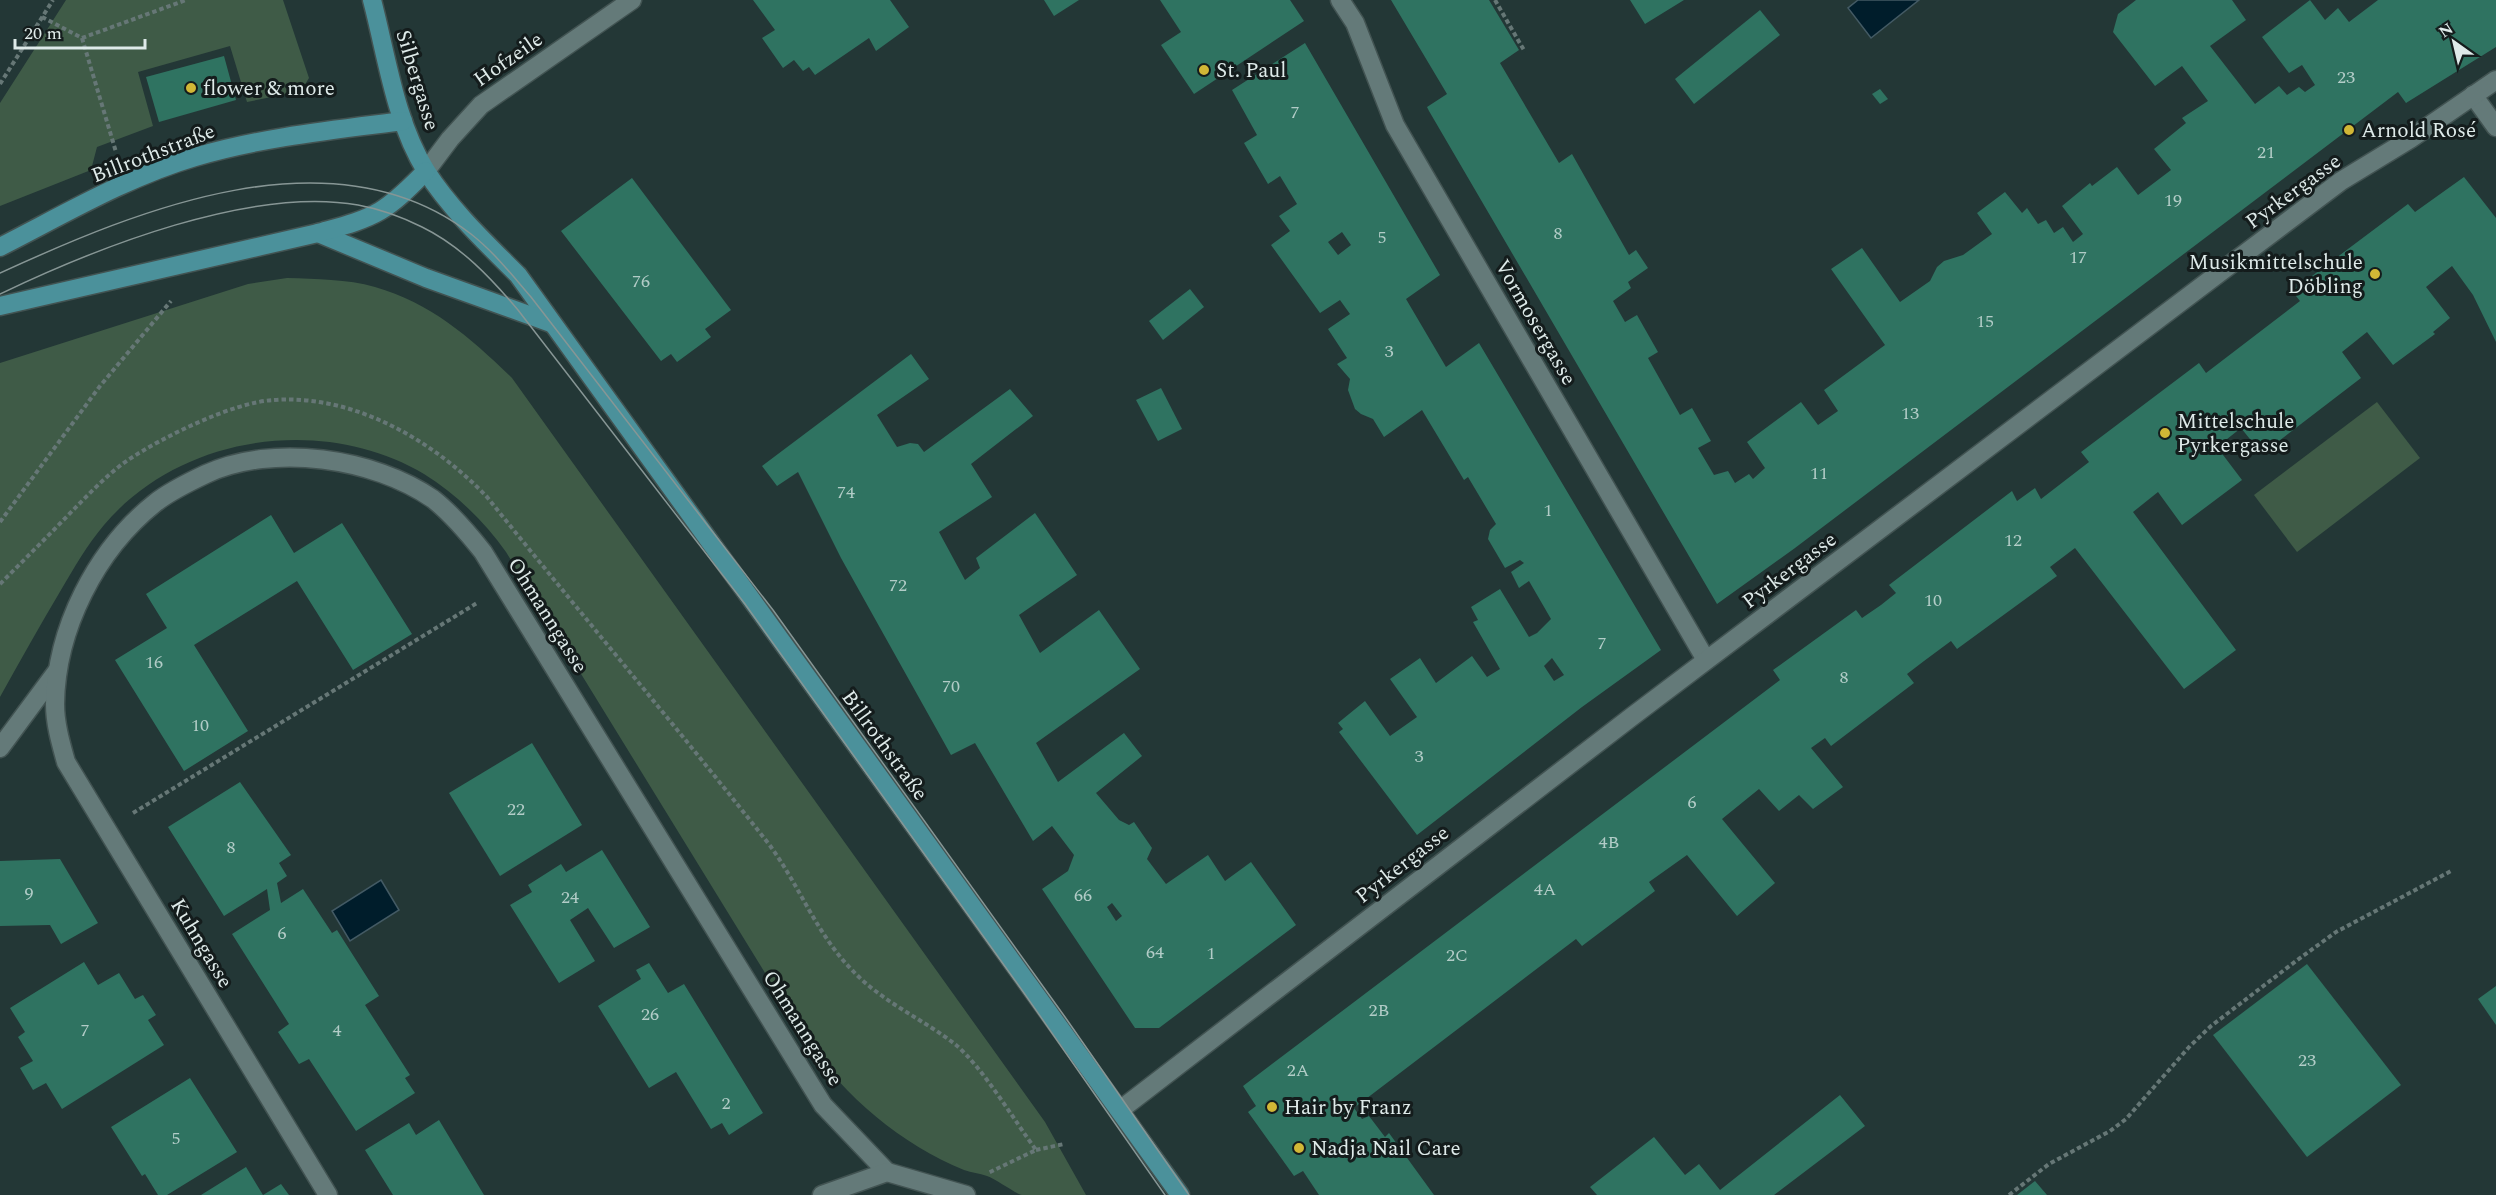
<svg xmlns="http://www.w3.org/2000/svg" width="2496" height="1195" viewBox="0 0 2496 1195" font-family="Spectral,serif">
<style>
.green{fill:#3f5b47}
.water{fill:#001d2b;stroke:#435a64;stroke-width:1.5}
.building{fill:#2f7361;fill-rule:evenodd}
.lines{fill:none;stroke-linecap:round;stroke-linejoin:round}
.minor-casing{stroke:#425352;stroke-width:21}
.major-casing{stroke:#425352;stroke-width:21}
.path{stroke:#667776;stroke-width:4;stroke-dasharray:4.5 3;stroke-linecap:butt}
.minor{stroke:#647a79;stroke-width:18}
.major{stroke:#4b919b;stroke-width:18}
.tram{stroke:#879695;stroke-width:1.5}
.poi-dot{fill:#d1b736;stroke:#141c1c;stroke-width:2}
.labels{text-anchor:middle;stroke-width:6;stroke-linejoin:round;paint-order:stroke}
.number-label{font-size:18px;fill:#b2ccc7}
.street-label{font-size:21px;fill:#deeae9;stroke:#141c1c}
.poi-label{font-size:21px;fill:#deeae9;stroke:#141c1c;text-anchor:start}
</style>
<rect width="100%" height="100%" fill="#233736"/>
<g class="green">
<polygon points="66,0 283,0 309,78 301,91 247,102 230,46 138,72 153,126 97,147 91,170 0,206 0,103"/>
<path d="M 287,278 C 316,279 347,279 375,287 C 431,303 471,338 512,378 L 1045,1122 L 1086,1195 C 1066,1195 1043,1195 1022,1195 C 1016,1194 996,1179 987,1176 C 979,1173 972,1173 964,1170 C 902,1145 844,1096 807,1041 L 506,552 C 484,521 456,494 424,474 C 323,414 180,435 104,525 C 87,545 74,568 61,590 C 40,625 20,661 0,697 L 0,363 L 248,284 Z"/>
<polygon points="2377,402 2420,458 2297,552 2254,495"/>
</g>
<g class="water">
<polygon points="1858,0 1919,0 1871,38 1848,8"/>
<polygon points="381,880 399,910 350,941 332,911"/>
</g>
<g class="building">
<polygon points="753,0 890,0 909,27 876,51 869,38 815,75 809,67 803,71 794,60 783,68 762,38 775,30"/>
<polygon points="1044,0 1079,0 1054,16"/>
<polygon points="1160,0 1290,0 1304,21 1194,94 1161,45 1181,32"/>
<polygon points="1391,0 1489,0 1519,50 1500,63 1559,163 1572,154 1629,255 1636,250 1648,268 1628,282 1631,288 1613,301 1625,322 1637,315 1658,352 1648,358 1680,415 1692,408 1711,441 1698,448 1714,475 1728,471 1735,483 1749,474 1753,479 1765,468 1747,442 1801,402 1818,425 1838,411 1824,390 1885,345 1831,269 1862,248 1900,302 1930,281 1937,267 1944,261 1963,255 1992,234 1977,213 2005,192 2022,213 2027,208 2038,224 2046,220 2054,233 2063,227 2073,242 2083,234 2062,206 2090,183 2092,186 2117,167 2138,195 2171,170 2154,149 2186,123 2182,118 2208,101 2182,66 2155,86 2113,32 2118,14 2136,0 2232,0 2246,20 2210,46 2255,104 2279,86 2287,95 2299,87 2305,92 2315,85 2302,65 2289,73 2262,37 2310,0 2325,20 2338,8 2349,22 2378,0 2496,0 2496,47 2406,103 2398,92 1795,548 1717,604 1429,111 1427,107 1447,94"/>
<polygon points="1630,0 1684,0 1645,24"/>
<polygon points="1760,10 1780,35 1694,104 1675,79"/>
<path d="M 1305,43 L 1440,275 L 1406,299 L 1446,367 L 1479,343 L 1661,650 L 1582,707 L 1417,835 L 1339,732 L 1343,729 L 1338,723 L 1365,701 L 1390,736 L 1417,717 L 1390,679 L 1420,658 L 1436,683 L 1472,656 L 1487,677 L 1500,669 L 1473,622 L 1478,620 L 1471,607 L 1500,589 L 1529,637 L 1537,633 L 1551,619 L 1529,581 L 1519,588 L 1511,572 L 1524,563 L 1520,560 L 1505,568 L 1488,539 L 1490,530 L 1496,524 L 1468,477 L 1464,480 L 1422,410 L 1384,437 L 1373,419 L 1361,414 L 1355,409 L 1348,390 L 1350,379 L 1337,364 L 1347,358 L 1328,329 L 1350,314 L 1340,300 L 1320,313 L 1271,245 L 1290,231 L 1279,216 L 1297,204 L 1280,176 L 1268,184 L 1244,143 L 1257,135 L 1232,90 ZM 1342,232 L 1351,245 L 1338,255 L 1328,242 ZM 1552,658 L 1564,675 L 1554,681 L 1544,666 Z"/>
<polygon points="224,56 236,100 159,122 146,77"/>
<polygon points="1880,89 1888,99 1880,104 1872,94"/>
<polygon points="2464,177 2496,218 2496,342 2473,295 2452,266 2426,287 2450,318 2433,332 2435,334 2393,365 2367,332 2342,352 2361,378 2262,454 2241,428 2217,447 2242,480 2182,525 2158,492 2133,512 2236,650 2184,689 2075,548 2050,567 2057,576 1957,649 1951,641 1924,661 1907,674 1914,683 1831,746 1825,738 1811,748 1843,787 1813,809 1799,795 1779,811 1759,789 1722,819 1775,883 1737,916 1687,855 1649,882 1655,891 1582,946 1576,939 1354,1108 1362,1119 1369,1116 1385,1137 1389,1133 1434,1195 1319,1195 1303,1171 1294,1176 1248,1112 1256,1106 1243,1086 1780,680 1773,670 1856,610 1862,618 1881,605 1896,593 1889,585 2012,491 2017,501 2035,488 2041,499 2089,462 2081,452 2199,363 2206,373 2300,301 2292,291 2408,204 2415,212"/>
<polygon points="632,178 731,310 705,329 711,337 677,362 671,354 661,361 561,231"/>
<polygon points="1190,289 1204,307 1163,340 1149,321"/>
<path d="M 911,354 L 929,379 L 877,415 L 897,447 L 910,443 L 918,444 L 924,452 L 1010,389 L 1033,416 L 971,464 L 992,497 L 939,532 L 965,580 L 980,568 L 976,558 L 1035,513 L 1077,575 L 1019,615 L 1040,653 L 1099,610 L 1140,669 L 1036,743 L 1058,782 L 1124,733 L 1142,756 L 1096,793 L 1119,820 L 1129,825 L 1134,822 L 1152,848 L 1147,859 L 1166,884 L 1208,855 L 1225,881 L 1251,862 L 1296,925 L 1159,1028 L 1135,1028 L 1042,889 L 1068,871 L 1074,855 L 1052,826 L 1033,841 L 975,743 L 951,755 L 841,558 L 798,472 L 777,486 L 762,466 ZM 1112,903 L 1122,916 L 1116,921 L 1107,907 Z"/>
<polygon points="1161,388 1182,429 1158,441 1136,400"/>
<polygon points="271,515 294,553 342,523 412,634 353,670 297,581 194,645 248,731 184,771 115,660 167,628 146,594"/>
<polygon points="532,743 582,825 500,876 449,793"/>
<polygon points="240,782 291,855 279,863 287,876 277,883 281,903 303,889 332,933 337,930 379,996 365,1005 410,1075 405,1078 415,1093 356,1131 309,1059 299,1064 278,1032 289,1024 232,934 270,910 267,889 224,916 168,827"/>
<polygon points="602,850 650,927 614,948 588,908 570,920 595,961 559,983 510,905 532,892 528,885 561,864 566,872"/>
<polygon points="60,859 98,923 61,944 50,925 0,926 0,861"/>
<polygon points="84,962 98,985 119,973 135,999 143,995 156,1015 148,1020 164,1045 62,1109 46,1083 33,1090 20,1068 33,1061 18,1037 25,1032 10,1008"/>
<polygon points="649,963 668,993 684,984 763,1113 729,1135 722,1123 711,1129 676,1072 649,1088 598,1006 641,979 636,970"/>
<polygon points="2307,964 2401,1085 2307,1157 2213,1035"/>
<polygon points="2496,986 2496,1025 2478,999"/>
<polygon points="190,1078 237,1152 167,1195 158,1195 145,1174 142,1176 111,1127"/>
<polygon points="1840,1095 1865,1126 1774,1195 1597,1195 1590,1187 1654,1137 1685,1175 1699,1164 1720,1190"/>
<polygon points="439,1120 484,1195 393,1195 365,1150 409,1123 416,1135"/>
<polygon points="246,1167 263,1195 281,1184 289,1195 201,1195"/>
<polygon points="2035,1181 2047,1195 2017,1195"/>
</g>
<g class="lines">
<g class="minor-casing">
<g id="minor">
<polyline points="1340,0 1355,23 1395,125 1706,660"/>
<polyline points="2473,95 2496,127"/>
<polyline points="426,171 450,139 481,105 632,0"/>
<polyline points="0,748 57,671"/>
<polyline points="1120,1110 1634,715 2341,181 2410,139 2496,80"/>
<path d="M 328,1195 L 66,762 C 61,744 55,724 55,704 C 56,629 96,550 155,503 C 170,491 189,482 206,474 C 273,443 374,458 433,499 C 452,514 468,533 483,552 L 823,1105 L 887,1172"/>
<polyline points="822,1195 887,1172 966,1195"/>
</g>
</g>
<g class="major-casing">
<g id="major">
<path d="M 372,0 C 387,57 395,121 426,171 C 451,210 486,243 518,275 L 1180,1195"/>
<polyline points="318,233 426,278 551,323"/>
<path d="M 0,247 C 63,215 127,177 195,157 C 263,137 333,130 403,121"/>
<path d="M 0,306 L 318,233 C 339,227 361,222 380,211 C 397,201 412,185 426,171"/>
</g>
</g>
<g class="path">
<polyline points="1495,0 1525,52"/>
<polyline points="42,17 82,38 186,0"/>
<polyline points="82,38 116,152"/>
<polyline points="0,84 53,0"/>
<polyline points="0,522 100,386 171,301"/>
<path d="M 0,584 C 26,558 52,532 77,506 C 93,490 109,473 128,460 C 163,437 233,402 274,400 C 354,394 434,441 487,497 C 580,613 676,726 768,843 C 799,884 816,934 853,971 C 882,1002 923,1019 956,1045 C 983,1068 1014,1120 1036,1150 L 988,1173"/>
<polyline points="133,813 477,603"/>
<polyline points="1036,1150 1064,1144"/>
<polyline points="2009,1195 2049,1164 2110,1131 2126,1119 2190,1046 2211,1026 2296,961 2336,932 2451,871"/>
</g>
<use href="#minor" class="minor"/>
<use href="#major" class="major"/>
<g class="tram">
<path d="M 0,273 C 138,210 333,128 471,234 C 494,252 512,275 531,297 L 773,610 L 1065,1017 L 1189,1195"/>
<path d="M 0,294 C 96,248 251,186 358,205 C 380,209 402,217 422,227 C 461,246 491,278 518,310 L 745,604 L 1024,993 L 1165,1195"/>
</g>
</g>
<g class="poi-dot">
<circle cx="1204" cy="70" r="6"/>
<circle cx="191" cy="88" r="6"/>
<circle cx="2349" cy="130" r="6"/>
<circle cx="2375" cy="274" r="6"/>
<circle cx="2165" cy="433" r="6"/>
<circle cx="1272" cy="1107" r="6"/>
<circle cx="1299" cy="1148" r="6"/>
</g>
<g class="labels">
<g class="number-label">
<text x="2346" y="83">23</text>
<text x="1295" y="118">7</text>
<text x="2266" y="158">21</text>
<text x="2173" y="206">19</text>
<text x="1558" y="239">8</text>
<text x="1382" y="243">5</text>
<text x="2078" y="263">17</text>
<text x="641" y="287">76</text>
<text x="1985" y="327">15</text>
<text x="1389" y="357">3</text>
<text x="1910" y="419">13</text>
<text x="1819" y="479">11</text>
<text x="846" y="498">74</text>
<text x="1548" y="516">1</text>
<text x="2013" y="546">12</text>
<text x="898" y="591">72</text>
<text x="1933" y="606">10</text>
<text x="1602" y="649">7</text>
<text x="154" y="668">16</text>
<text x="1844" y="683">8</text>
<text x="951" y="692">70</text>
<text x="200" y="731">10</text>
<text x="1419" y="762">3</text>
<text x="1692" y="808">6</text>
<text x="516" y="815">22</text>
<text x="1609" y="848">4B</text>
<text x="231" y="853">8</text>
<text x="1545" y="895">4A</text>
<text x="29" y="899">9</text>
<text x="1083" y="901">66</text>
<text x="570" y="903">24</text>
<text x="282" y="939">6</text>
<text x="1155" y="958">64</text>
<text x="1211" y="959">1</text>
<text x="1457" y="961">2C</text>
<text x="1379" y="1016">2B</text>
<text x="650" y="1020">26</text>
<text x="85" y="1036">7</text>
<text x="337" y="1036">4</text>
<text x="2307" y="1066">23</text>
<text x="1298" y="1076">2A</text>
<text x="726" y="1109">2</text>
<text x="176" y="1144">5</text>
</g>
<g class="street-label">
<text transform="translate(508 59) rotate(-35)" y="7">Hofzeile</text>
<text transform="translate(418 80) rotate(73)" y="7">Silbergasse</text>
<text transform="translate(153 153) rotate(-21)" y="7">Billrothstraße</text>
<text transform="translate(2293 191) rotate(-36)" y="7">Pyrkergasse</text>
<text transform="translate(1536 322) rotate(60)" y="7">Vormosergasse</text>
<text transform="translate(1789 570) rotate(-37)" y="7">Pyrkergasse</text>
<text transform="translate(548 615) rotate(58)" y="7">Ohmanngasse</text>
<text transform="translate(885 745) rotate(54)" y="7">Billrothstraße</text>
<text transform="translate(1402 864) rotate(-38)" y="7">Pyrkergasse</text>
<text transform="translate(202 943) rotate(59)" y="7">Kuhngasse</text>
<text transform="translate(803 1028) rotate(58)" y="7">Ohmanngasse</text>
</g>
<g class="poi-label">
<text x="1216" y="77">St. Paul</text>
<text x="203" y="95">flower &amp; more</text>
<text x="2361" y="137">Arnold Rosé</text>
<text x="2363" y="269" text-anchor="end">Musikmittelschule<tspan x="2363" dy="24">Döbling</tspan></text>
<text x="2177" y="428">Mittelschule<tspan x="2177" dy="24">Pyrkergasse</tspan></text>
<text x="1284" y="1114">Hair by Franz</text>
<text x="1311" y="1155">Nadja Nail Care</text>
</g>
</g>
<g transform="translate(2454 42) rotate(326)" stroke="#141c1c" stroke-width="4.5" paint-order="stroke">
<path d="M0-4.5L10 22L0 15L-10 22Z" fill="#deeae9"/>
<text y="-9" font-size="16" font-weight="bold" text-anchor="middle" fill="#deeae9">N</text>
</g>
<path d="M15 39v9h130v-9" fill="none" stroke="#deeae9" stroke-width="3"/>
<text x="24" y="39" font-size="18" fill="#deeae9" stroke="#141c1c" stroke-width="4.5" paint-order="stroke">20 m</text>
</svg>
